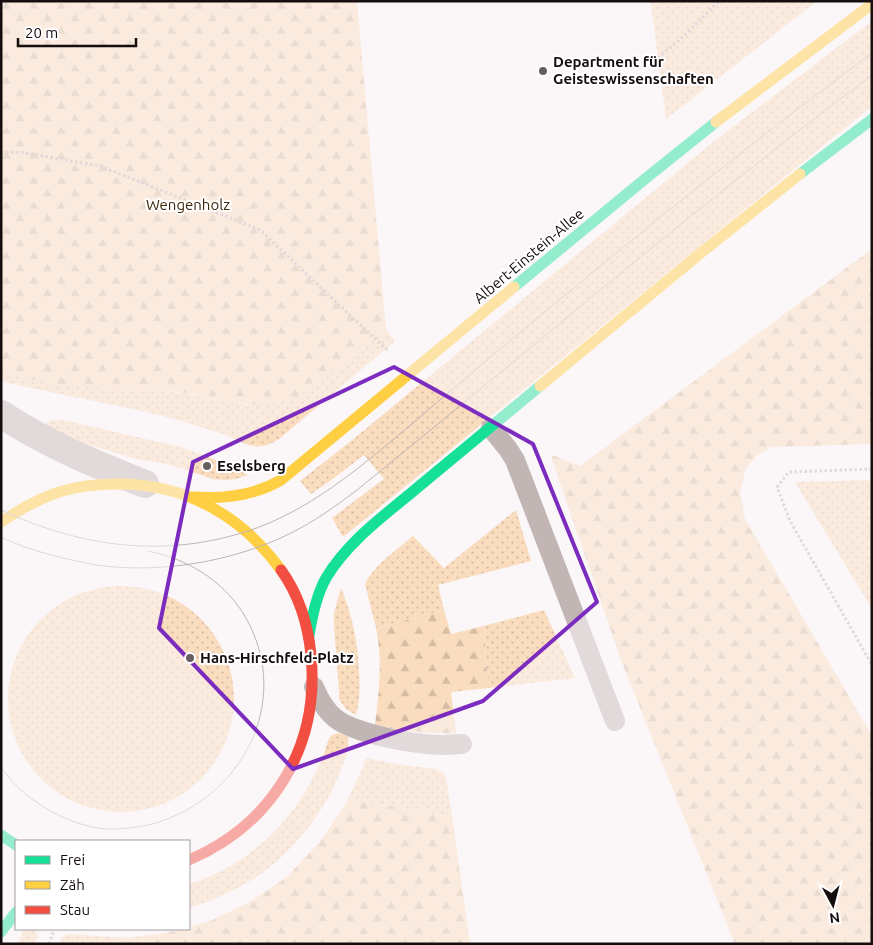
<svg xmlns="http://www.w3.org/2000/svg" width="873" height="945" viewBox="0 0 873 945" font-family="Ubuntu,sans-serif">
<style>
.grass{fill:url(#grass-dots)}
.forest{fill:url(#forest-firs)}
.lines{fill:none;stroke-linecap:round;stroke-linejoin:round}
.path{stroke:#c0b7b6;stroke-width:3;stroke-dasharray:2.5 2.5;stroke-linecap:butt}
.lane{stroke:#c2b6b5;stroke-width:20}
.street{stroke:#c2b6b5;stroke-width:28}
.fast{stroke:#16e098;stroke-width:11}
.slow{stroke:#ffcf43;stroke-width:11}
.jam{stroke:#f24e42;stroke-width:11}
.tram{stroke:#bdb5b5;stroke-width:1}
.marked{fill:none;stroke:#7b2cbf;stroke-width:4;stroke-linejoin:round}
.poi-dot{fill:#665f60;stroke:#fff;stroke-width:2}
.labels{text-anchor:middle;stroke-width:4;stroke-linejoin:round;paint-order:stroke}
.poi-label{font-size:15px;font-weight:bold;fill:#160d0f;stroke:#fff;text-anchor:start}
.park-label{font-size:15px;fill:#3f270b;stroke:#fff}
.street-label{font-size:15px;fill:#160d0f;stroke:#fff}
</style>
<defs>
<pattern id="grass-dots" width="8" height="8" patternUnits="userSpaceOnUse" patternTransform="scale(1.25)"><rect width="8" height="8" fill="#fadcbf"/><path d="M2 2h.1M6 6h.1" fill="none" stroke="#d6bca3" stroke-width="1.8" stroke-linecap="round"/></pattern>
<pattern id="forest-firs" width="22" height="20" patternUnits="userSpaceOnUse" patternTransform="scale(1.25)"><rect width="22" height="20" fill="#fadcbf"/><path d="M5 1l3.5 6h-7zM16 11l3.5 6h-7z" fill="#d6bca3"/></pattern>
</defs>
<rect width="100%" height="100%" fill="#fbf6f7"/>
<g class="grass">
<polygon points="649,1 817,1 666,119 651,4"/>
<polygon points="872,21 872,106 343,537 332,518 384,479 364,455 330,481 311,494 300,481 351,441 717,139"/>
<path d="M 386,330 L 395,341 L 279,439 C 255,454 246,443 223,434 C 213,431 204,428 194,425 C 161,414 128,408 94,401 C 63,395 32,388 1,381 L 1,371 L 24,377 L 99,387 L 142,389 L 181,393 L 247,405 L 310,389 Z"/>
<polygon points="54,420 63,420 181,447 227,464 248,475 236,479 225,480 213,479 183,469 162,463 136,459 77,441 43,424"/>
<polygon points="872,480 872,609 795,482"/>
<path d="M 516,510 L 531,561 L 438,585 L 444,610 L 376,628 L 365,584 C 375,564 396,551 413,536 L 444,568 Z"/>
<circle cx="121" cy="699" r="113"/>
<path d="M 341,588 C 352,615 358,642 359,672 C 360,687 360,701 356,715 L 346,709 L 339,699 L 339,693 L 337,662 L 334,627 L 334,613 Z"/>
<polygon points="544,610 575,678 488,688 484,626"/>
<path d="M 338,733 L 347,736 C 351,747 345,759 341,769 C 328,808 294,850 261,874 C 239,889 214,900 189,908 L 189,884 C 234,871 275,838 301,799 C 310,785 317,769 324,754 C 326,749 326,744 329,739 C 331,735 334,734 338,733 Z"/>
<polygon points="366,758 395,764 436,769 444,774 446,779 452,816 348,799 363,767"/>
<path d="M 24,929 C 36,929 40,931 35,944 L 18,944 Z"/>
<path d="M 168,933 L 121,944 L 59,944 C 61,938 63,935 69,934 L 125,938 Z"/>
</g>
<g class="forest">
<path d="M 1,1 L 357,1 L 386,330 C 370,343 354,355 338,368 C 322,380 307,394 287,400 C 249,412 216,397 178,392 C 140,388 102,389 64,385 C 43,383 22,376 1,371 Z"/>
<polygon points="872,249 872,444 771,447 756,456 746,468 740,492 745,519 872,736 872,944 735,944 621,660 550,454 580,466"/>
<path d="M 444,610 L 451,634 L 484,626 L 488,688 L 451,692 L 456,733 C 428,734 403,731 375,725 C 379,693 383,660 376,628 Z"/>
<polygon points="348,799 452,816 470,944 121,944 182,929 189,929 189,927 210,921 250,902 287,877 319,843 344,807"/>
</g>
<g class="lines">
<g class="path">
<polyline points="658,58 686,34 719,1"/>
<polyline points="1,153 20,152 100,166 260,230 387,350"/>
<polyline points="872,469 789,472 777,487 790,521 872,665"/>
<polyline points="49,944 54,929"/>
</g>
<g class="lane">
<polyline points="491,428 508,449 515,460 615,721"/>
<path d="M 314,687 C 319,699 325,710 335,718 C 355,734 413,744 439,745 C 447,745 454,744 462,744"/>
</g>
<path class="street" d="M 1,414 C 46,444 95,464 145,484"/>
<g class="fast">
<polyline points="800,174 872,119"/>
<polyline points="514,287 645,179 716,122"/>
<path d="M 309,636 C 312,616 316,596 326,578 C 348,541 385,515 417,488 C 458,454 499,420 540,386"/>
<polyline points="1,835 16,845"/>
<polyline points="1,932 16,912"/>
</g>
<g class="slow">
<polyline points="716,122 872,4"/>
<polyline points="540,386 702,252 800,174"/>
<path d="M 193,497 C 224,499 254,496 281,480 L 514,287"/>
<path d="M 1,522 C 19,510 38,499 59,492 C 78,486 99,484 119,484 C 186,484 242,516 281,570"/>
</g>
<path class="jam" d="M 189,860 C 273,824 320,746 311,655 C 308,624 299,595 281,570"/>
<g class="tram">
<path d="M 1,510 C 81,547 161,558 245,532 C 308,512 358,469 407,428 C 446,395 484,362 523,330 C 637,235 753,141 872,53"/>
<path d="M 1,537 C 17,545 34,550 51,555 C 66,559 81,562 96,565 C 160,574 233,562 291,533 C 315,521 336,506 357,490 C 529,351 695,207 872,75"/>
<path d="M 1,768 C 8,776 14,784 21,790 C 45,812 85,831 117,829 C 132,828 148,826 162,821 C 248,791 293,694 243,613 C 221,579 187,559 148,551"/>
</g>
</g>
<path d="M0 0H873V945H0ZM 394,367 L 533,444 L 597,602 L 483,701 L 293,769 L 159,628 L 193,462 Z" fill="#fbf6f7" fill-opacity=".55" fill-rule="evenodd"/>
<path class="marked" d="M 394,367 L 533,444 L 597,602 L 483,701 L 293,769 L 159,628 L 193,462 Z"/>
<g class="poi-dot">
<circle cx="543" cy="71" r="5"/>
<circle cx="207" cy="466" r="5"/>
<circle cx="190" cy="658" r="5"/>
</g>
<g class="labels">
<g class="poi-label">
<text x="553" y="67">Department für<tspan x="553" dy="17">Geisteswissenschaften</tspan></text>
<text x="217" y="471">Eselsberg</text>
<text x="200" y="663">Hans-Hirschfeld-Platz</text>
</g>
<g class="park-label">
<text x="188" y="210">Wengenholz</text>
</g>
<g class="street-label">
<text transform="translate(529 256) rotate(-40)" y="5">Albert-Einstein-Allee</text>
</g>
</g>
<rect width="873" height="945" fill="none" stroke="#160d0f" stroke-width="5"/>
<rect x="15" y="840" width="175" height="90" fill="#ffffff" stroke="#a29e9f"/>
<rect x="25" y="856" width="25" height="8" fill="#16e098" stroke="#a29e9f"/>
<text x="60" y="865" font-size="15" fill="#160d0f">Frei</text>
<rect x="25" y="881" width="25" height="8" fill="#ffcf43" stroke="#a29e9f"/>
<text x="60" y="890" font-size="15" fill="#160d0f">Zäh</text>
<rect x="25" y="906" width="25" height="8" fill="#f24e42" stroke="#a29e9f"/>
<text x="60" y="915" font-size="15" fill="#160d0f">Stau</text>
<g transform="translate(833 905) rotate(173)" stroke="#ffffff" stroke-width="4" paint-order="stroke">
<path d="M0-4L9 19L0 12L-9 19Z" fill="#160d0f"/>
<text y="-8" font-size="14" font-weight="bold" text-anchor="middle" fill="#160d0f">N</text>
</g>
<path d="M18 38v8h118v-8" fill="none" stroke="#160d0f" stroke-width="2.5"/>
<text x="25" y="38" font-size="15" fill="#160d0f" stroke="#ffffff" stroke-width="4" paint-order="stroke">20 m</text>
</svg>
